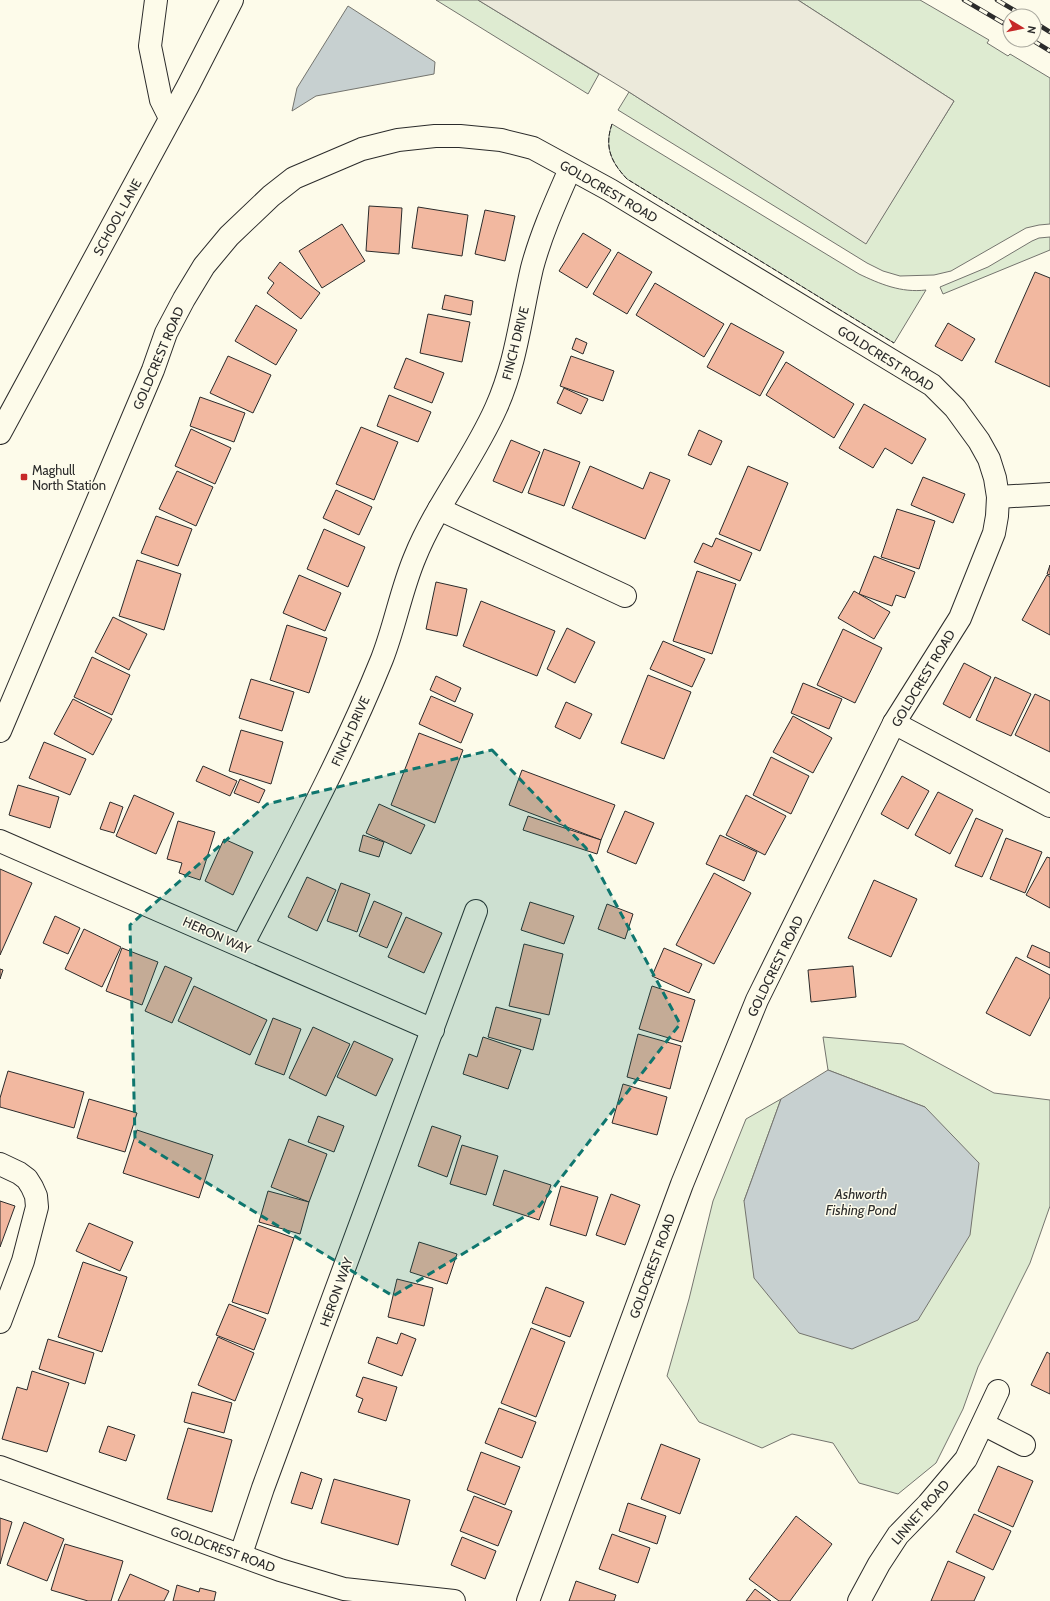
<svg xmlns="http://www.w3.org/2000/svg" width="1050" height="1601" viewBox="0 0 1050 1601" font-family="Cabin,sans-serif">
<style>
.green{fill:#deebd1;stroke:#74746e}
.parking{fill:#eceadb;stroke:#74746e}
.water{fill:#c7d0d0;stroke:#74746e}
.building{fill:#f2b8a0;stroke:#2b2b2b}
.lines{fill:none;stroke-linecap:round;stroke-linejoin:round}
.minor-casing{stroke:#2b2b2b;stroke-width:24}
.minor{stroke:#fdfbea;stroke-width:22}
.rail-casing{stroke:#2b2b2b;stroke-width:4.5}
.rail{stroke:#fdfbea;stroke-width:3;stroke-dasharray:9;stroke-linecap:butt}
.fence{stroke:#2b2b2b;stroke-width:1;stroke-dasharray:5 2;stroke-linecap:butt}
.marked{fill:#0f766e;fill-opacity:0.2;stroke:#0f766e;stroke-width:3;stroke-dasharray:8 5;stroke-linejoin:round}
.poi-dot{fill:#c62828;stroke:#fdfbea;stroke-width:1.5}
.labels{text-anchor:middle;stroke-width:3;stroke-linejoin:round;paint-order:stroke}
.street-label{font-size:13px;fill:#2b2b2b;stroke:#fdfbea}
.poi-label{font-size:13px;fill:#2b2b2b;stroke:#fdfbea;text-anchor:start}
.water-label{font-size:14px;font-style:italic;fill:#2b2b2b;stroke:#fdfbea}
</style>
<rect width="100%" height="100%" fill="#fdfbea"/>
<g class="green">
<polygon points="436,0 478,0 599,74 588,94"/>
<polygon points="798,0 920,0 989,40 987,43 1008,56 1010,54 1050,78 1050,224 1039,225 1026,228 951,271 934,275 900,276 883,271 867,263 618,110 629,92 866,243 954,101"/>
<path d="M 612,124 L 859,274 C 880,284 901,293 926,290 L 894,343 L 627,179 C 611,162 604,147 612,124 Z"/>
<polygon points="1050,237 1050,250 943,294 940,287 988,267 1032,241 1039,238"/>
<polygon points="823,1037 903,1044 994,1093 1050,1100 1050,1206 1030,1263 978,1367 963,1409 936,1463 898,1494 859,1483 833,1443 792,1434 762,1448 699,1422 667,1376 689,1299 713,1201 746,1119 781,1099 744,1201 925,1107 828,1070"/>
</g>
<polygon class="parking" points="478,0 798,0 954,101 866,244 629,92"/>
<g class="water">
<polygon points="348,6 435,62 434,74 316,96 292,111 297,88"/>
<polygon points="828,1070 925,1107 979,1163 970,1235 918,1320 852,1349 799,1333 754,1278 744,1201 781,1099"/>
</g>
<g class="building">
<polygon points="369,206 402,208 399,254 366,251"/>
<polygon points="418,207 468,215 462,256 412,248"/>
<polygon points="485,210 515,216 505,261 475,254"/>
<polygon points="342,224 365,261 322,288 299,251"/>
<polygon points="583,233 611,250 587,288 559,271"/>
<polygon points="618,252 652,272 627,314 593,294"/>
<polygon points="280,262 320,293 301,319 267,293 274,283 268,278"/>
<polygon points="1035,272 1050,278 1050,387 995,362"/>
<polygon points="655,283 724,324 704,357 636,315"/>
<polygon points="445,295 473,301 471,315 442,309"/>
<polygon points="256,305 297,330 276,365 235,341"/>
<polygon points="428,314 470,322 462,362 420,353"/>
<polygon points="731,323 784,352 760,396 707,367"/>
<polygon points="948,323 975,339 962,361 935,346"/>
<polygon points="576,338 587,343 583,354 572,349"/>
<polygon points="228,356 271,375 253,413 210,393"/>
<polygon points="571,356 614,371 603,401 560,386"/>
<polygon points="406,358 444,373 432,403 394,388"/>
<polygon points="786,362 854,404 834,438 766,395"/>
<polygon points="564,388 588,399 581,414 557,403"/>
<polygon points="389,395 431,412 418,442 377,426"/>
<polygon points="200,397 245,413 234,442 190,426"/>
<polygon points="864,404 926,439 912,464 885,448 873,468 839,448"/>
<polygon points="361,427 398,442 374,500 336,484"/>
<polygon points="191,429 231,448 215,484 175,466"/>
<polygon points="699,430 722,441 711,465 688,455"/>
<polygon points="511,440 540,452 522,493 493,481"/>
<polygon points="544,449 580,462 564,506 528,493"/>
<polygon points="590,466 643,489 650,472 670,480 645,539 572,508"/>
<polygon points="748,466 788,483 760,551 719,534"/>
<polygon points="177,471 213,487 196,526 159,509"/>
<polygon points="923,477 965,494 953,523 911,505"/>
<polygon points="336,490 372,507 359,535 323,518"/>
<polygon points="897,509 935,521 919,569 881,557"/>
<polygon points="156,516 192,529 178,566 141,553"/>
<polygon points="324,529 365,547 348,587 307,569"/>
<polygon points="716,538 752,553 740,581 694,562 703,543 712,547"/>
<polygon points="874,556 915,572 905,598 896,595 892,606 859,594"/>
<polygon points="137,560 181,574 164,630 119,616"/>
<polygon points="1050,565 1050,575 1047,574"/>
<polygon points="697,571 736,584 712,654 673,641"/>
<polygon points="299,575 341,593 325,631 283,613"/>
<polygon points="1047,575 1050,577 1050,635 1022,620"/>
<polygon points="436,582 467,589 457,636 426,629"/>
<polygon points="854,591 890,612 874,639 838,618"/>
<polygon points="481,601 555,631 537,676 463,646"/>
<polygon points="113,617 147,634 129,670 95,652"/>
<polygon points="287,625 327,638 309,693 270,680"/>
<polygon points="567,628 595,642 575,683 547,669"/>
<polygon points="843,629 882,648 855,703 817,685"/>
<polygon points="663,641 705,659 692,687 650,669"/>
<polygon points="92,657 130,675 112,715 74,697"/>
<polygon points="964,663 991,677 970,718 943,704"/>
<polygon points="648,675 691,692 664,759 621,743"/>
<polygon points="436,676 461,688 455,702 430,690"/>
<polygon points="995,677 1031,694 1011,736 976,720"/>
<polygon points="251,679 294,692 282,731 239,718"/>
<polygon points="803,683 842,699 829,729 791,713"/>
<polygon points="1035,694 1050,701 1050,752 1015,735"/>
<polygon points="431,696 473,714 461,743 419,724"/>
<polygon points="73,699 112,719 93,755 54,734"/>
<polygon points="566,702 592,714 580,739 555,727"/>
<polygon points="793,716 832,738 813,773 773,752"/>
<polygon points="241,730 283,742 271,784 229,771"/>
<polygon points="419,733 463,750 435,823 391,805"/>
<polygon points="44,742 86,759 70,795 29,778"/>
<polygon points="771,757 809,776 791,814 753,795"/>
<polygon points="203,766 237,781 230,796 196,781"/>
<polygon points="522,770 615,805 601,840 509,805"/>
<polygon points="902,776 929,791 908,829 881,814"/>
<polygon points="240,779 265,790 259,803 234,793"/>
<polygon points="18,785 59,797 50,828 9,815"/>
<polygon points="938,792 973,810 950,854 915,835"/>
<polygon points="134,795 174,813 156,854 116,836"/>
<polygon points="746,795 786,816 765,855 726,835"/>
<polygon points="110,802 123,807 114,833 100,829"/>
<polygon points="379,804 425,825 411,854 366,833"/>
<polygon points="625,811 654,823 636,864 607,852"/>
<polygon points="528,816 601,840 597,854 523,830"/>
<polygon points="976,818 1003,830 982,877 955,866"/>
<polygon points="178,821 215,832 200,880 179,873 182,863 167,859"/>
<polygon points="363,835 384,842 379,857 359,851"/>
<polygon points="720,835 757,852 744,881 706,864"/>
<polygon points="1006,838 1042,852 1025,893 990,879"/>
<polygon points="224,839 253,852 233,895 205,881"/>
<polygon points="1047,857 1050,858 1050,908 1026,895"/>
<polygon points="0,869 32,883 0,955"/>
<polygon points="714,873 751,893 714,964 676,945"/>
<polygon points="307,877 336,890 317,931 288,917"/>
<polygon points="874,880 917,899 891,957 848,938"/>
<polygon points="341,883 370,894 357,932 327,921"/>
<polygon points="374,901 402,913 387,948 359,936"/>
<polygon points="530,902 574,916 564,944 521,930"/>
<polygon points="607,904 633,914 625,939 598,929"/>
<polygon points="55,916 80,928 68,954 43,943"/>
<polygon points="406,917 442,933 424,973 388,957"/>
<polygon points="84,929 121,947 102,987 65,969"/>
<polygon points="524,944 563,954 549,1015 509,1006"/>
<polygon points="1032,945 1050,953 1050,968 1027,957"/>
<polygon points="122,948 158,962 142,1005 106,991"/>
<polygon points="664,948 702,964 689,993 652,976"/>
<polygon points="1016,957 1050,975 1050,997 1030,1036 986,1013"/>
<polygon points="165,966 192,978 172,1023 145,1011"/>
<polygon points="853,966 856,997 811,1002 808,970"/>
<polygon points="0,969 3,970 0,979"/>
<polygon points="194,986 267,1020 250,1055 178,1021"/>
<polygon points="652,986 695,1000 682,1042 639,1029"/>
<polygon points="496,1007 541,1019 533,1050 488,1037"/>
<polygon points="273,1018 301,1029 284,1075 255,1064"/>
<polygon points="313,1027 350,1044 326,1096 289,1078"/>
<polygon points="638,1034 681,1046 670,1089 627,1077"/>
<polygon points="483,1037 521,1050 508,1089 463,1074 469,1054 477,1057"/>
<polygon points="354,1041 393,1059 376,1096 337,1077"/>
<polygon points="8,1071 84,1092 74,1128 0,1107 0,1098"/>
<polygon points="623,1084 667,1097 657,1135 612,1123"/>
<polygon points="89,1099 137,1113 125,1152 77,1138"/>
<polygon points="318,1116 344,1126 334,1152 308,1142"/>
<polygon points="432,1126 461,1136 447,1177 418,1166"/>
<polygon points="137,1130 213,1155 199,1198 123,1173"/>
<polygon points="289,1139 327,1154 309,1202 271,1187"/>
<polygon points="462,1145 498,1156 486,1195 450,1184"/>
<polygon points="504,1170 551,1185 539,1220 493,1205"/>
<polygon points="561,1186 598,1197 586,1236 550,1225"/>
<polygon points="268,1191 309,1202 300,1234 259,1222"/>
<polygon points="611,1194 640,1205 625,1245 596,1235"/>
<polygon points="0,1201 15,1206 0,1247"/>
<polygon points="89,1223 133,1242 120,1271 76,1251"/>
<polygon points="258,1225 294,1238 268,1314 232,1302"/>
<polygon points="419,1242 457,1254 447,1284 410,1272"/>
<polygon points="83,1262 127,1277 102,1352 58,1337"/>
<polygon points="397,1279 433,1288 424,1326 388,1317"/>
<polygon points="546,1287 584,1302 570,1337 532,1323"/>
<polygon points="229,1304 266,1319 254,1350 216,1335"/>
<polygon points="531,1328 565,1342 536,1417 501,1403"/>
<polygon points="401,1333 416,1339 402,1376 368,1363 377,1337 397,1344"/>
<polygon points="218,1337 254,1353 235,1401 198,1385"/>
<polygon points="48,1339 94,1353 85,1384 39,1369"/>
<polygon points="1047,1352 1050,1354 1050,1394 1031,1385"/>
<polygon points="32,1371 69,1383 47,1452 2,1439 17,1387 27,1390"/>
<polygon points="363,1377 397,1387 386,1421 358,1412 363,1399 356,1396"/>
<polygon points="192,1392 232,1403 224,1433 184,1422"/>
<polygon points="499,1408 536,1422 522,1458 485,1443"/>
<polygon points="108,1426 135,1435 126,1461 99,1452"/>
<polygon points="188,1428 232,1440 212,1512 167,1499"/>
<polygon points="661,1444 700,1459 680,1514 641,1499"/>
<polygon points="481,1452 520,1467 505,1505 467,1490"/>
<polygon points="998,1466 1033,1481 1013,1527 978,1511"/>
<polygon points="301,1472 322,1479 312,1509 291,1503"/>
<polygon points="334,1479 410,1500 398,1545 321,1523"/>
<polygon points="474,1496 512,1511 498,1546 460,1531"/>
<polygon points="628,1503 666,1516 657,1544 619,1531"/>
<polygon points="974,1514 1011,1531 993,1570 956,1552"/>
<polygon points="796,1516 832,1544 790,1601 779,1601 749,1579"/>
<polygon points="0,1518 12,1522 0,1564"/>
<polygon points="24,1522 64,1539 47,1581 7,1565"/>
<polygon points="612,1534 650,1548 638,1583 599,1569"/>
<polygon points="462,1537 496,1551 485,1579 451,1565"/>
<polygon points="65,1544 123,1561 111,1601 88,1601 51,1590"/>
<polygon points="948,1561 985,1577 974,1601 931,1601"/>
<polygon points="130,1574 169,1591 164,1601 118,1601"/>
<polygon points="576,1581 616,1595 614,1601 569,1601"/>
<polygon points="177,1585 199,1592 200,1588 216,1592 214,1601 173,1601"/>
<polygon points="755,1589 771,1601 746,1601"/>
</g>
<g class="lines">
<g class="minor-casing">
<g id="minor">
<polyline points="156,0 150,46 161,100 170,118"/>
<polyline points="0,433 188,86 232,0"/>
<polyline points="998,497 1050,494"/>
<polyline points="439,509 625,596"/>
<polyline points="894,723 1050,806"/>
<polyline points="0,731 153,370 166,333 184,299 204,266 229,236 271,196 294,178 362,149 398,140 435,136 460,136 501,140 533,148 610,190 932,385 955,408 979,441 989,459 995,478 998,497 997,516 994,533 960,618 894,723 757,1000 682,1184 528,1601"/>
<polyline points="0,841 433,1030"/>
<path d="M 242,946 C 291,851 342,758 382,659 C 395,626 401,590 415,557 C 436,505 473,460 496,408 C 516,364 521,315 532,268 C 541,234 556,201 570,169"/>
<polyline points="0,1164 19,1173 27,1179 32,1187 36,1196 37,1207 23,1261 0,1322"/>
<polyline points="983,1424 1024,1445"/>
<polyline points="0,1467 280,1570 344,1589 454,1601"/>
<polyline points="241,1554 263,1488 476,911"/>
<polyline points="859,1601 879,1564 898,1535 928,1504 966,1459 998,1391"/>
</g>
</g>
<use href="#minor" class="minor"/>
<g class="rail-casing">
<g id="rail">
<polyline points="964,0 1010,27"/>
<polyline points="997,0 1024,16"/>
<polyline points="1034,22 1050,32"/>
<polyline points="1032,40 1050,51"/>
</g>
</g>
<use href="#rail" class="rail"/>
<path class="fence" d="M 612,124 C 604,147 611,162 627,179 L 894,343"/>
</g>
<path class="marked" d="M 492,750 L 586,848 L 680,1024 L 537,1209 L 393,1296 L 135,1139 L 130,925 L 267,804 Z"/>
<rect class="poi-dot" x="20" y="473" width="8" height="8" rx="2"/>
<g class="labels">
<g class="street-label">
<text transform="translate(609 191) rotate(30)" y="5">GOLDCREST ROAD</text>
<text transform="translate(117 217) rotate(-61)" y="5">SCHOOL LANE</text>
<text transform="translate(515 343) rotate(-76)" y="5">FINCH DRIVE</text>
<text transform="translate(158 358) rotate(-67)" y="5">GOLDCREST ROAD</text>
<text transform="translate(886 358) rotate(32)" y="5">GOLDCREST ROAD</text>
<text transform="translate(923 678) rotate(-59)" y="5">GOLDCREST ROAD</text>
<text transform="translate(350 731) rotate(-66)" y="5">FINCH DRIVE</text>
<text transform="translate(217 935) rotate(24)" y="5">HERON WAY</text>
<text transform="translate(775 966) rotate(-64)" y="5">GOLDCREST ROAD</text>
<text transform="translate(652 1266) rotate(-70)" y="5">GOLDCREST ROAD</text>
<text transform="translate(336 1292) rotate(-70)" y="5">HERON WAY</text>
<text transform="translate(920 1512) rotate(-49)" y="5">LINNET ROAD</text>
<text transform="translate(223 1549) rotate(20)" y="5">GOLDCREST ROAD</text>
</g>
<g class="poi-label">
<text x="32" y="475">Maghull<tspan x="32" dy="15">North Station</tspan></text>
</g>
<g class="water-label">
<text x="861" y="1199">Ashworth<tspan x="861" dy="16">Fishing Pond</tspan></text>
</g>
</g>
<g transform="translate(1022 28) rotate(100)"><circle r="19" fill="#fdfbea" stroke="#a9a89e"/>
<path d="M0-3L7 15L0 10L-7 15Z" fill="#c62828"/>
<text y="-6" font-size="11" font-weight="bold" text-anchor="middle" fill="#2b2b2b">N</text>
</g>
</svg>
